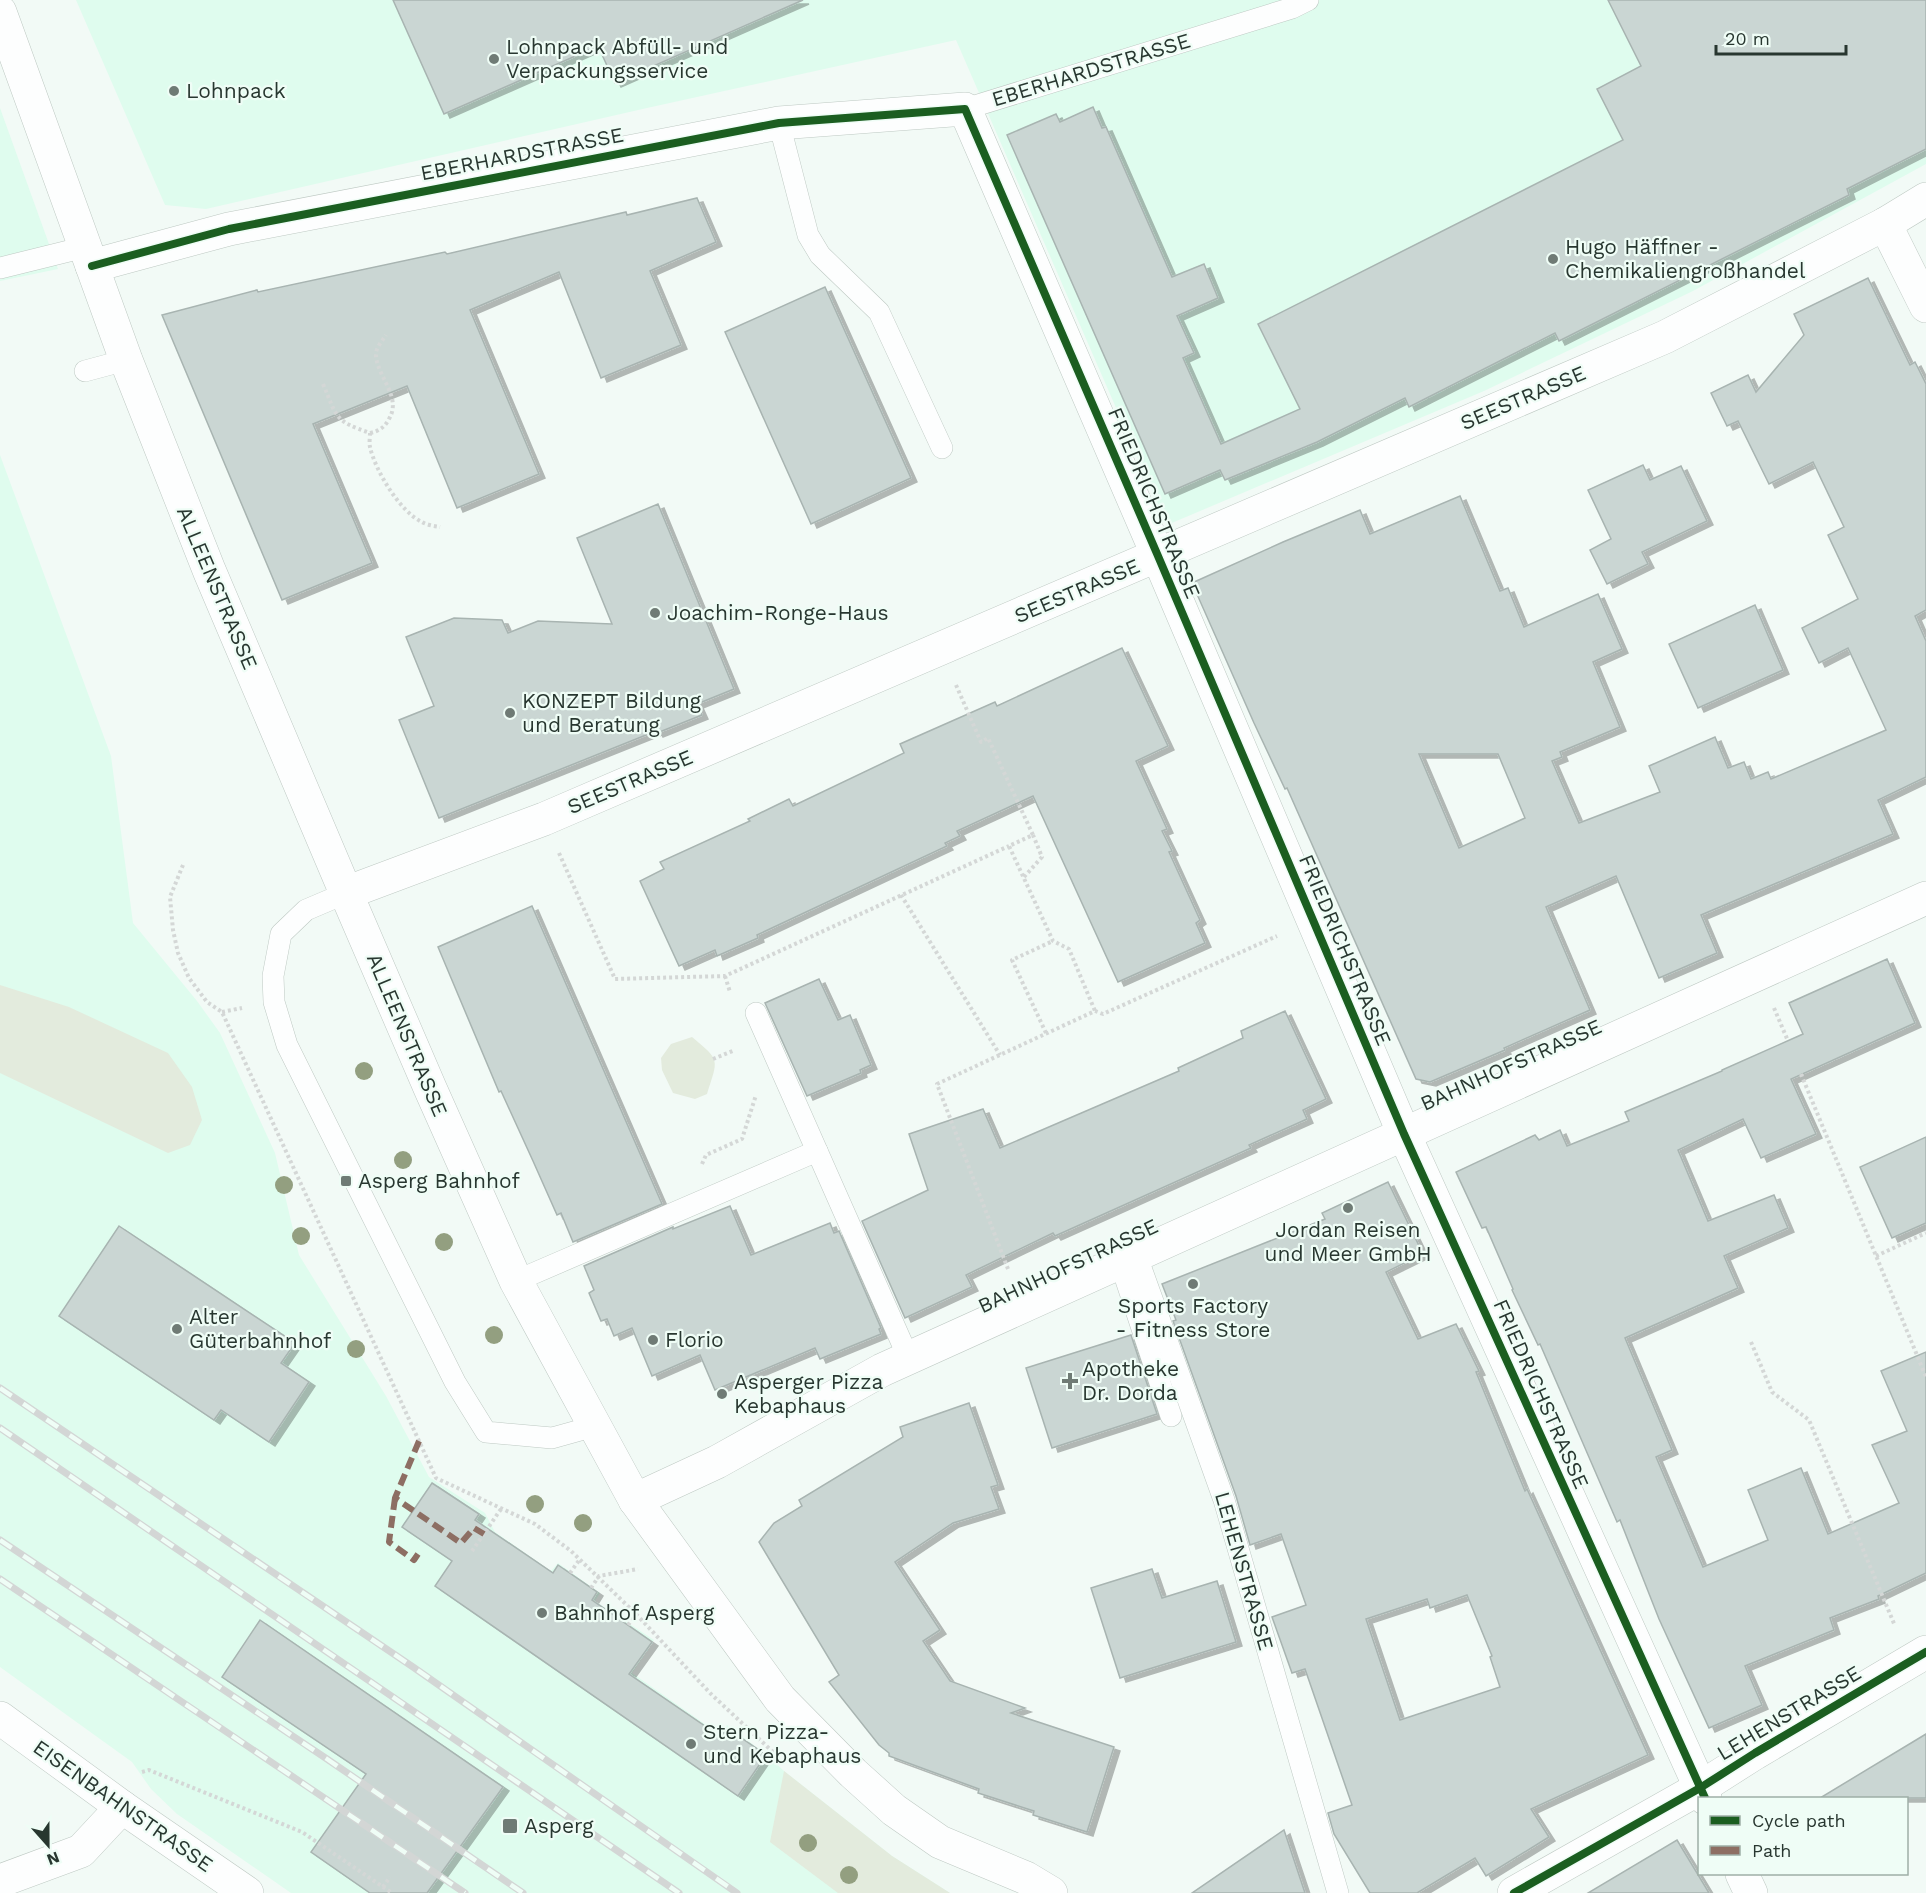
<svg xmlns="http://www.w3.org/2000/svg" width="1926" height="1893" viewBox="0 0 1926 1893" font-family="'Work Sans',sans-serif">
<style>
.built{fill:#dffcee}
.green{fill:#e3ebdd}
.building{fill:#cad6d3;stroke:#a8b4b1;stroke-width:1.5;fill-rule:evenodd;filter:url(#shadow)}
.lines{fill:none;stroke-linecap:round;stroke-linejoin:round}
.service-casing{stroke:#bec9c3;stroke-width:22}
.minor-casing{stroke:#bec9c3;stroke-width:34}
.path{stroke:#d4d7d6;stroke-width:4;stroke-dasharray:3 3;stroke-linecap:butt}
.service{stroke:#fdfefe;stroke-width:21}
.minor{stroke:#fdfefe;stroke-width:33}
.rail-casing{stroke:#d3d6d5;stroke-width:7}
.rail{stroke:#effdf6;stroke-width:4.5;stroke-dasharray:14;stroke-linecap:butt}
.quiet{stroke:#8d6e63;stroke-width:6;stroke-dasharray:12 6;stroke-linecap:butt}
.cycleway-casing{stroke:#effdf6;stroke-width:11}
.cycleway{stroke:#1b5e20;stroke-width:8}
.tree{fill:#939f80}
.poi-dot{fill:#6f7b75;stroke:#effdf6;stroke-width:2}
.labels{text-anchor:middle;stroke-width:4.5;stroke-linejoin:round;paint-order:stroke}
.poi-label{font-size:21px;fill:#283730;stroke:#effdf6;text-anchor:start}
.street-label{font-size:21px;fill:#283730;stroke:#effdf6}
</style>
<defs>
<filter id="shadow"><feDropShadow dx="6" dy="4" stdDeviation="0" flood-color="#0004"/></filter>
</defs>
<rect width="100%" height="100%" fill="#f2faf6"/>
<g class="built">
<polygon points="76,0 1926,0 1926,164 1693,291 1484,391 1167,525 956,40 647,108 206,209 165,205"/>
<polygon points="0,108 58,269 0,281"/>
<polygon points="0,455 111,756 133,923 197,1001 220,1033 275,1153 299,1255 386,1396 429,1477 485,1513 495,1532 551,1571 558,1563 600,1593 595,1601 654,1640 632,1673 719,1734 727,1725 767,1755 784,1771 892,1856 950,1893 291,1893 177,1814 151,1789 132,1762 0,1667"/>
</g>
<g class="green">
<polygon points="0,985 69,1007 168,1053 192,1087 202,1120 190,1145 168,1153 0,1073"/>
<path d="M 692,1037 C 721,1061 718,1059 707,1094 L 695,1099 L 673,1093 L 662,1070 L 661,1058 L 671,1044 Z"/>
<polygon points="784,1771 892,1856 950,1893 838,1893 770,1842"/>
</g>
<g class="building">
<polygon points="393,0 803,0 615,83 598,46 444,114"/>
<polygon points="1608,0 1926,0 1926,149 1847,189 1849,195 1559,341 1555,333 1409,407 1405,398 1317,442 1225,480 1220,470 1165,494 1007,135 1056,114 1060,122 1093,107 1102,128 1106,127 1172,277 1204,264 1218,298 1177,316 1194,353 1183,358 1221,444 1300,409 1258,324 1623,140 1597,89 1641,66"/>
<polygon points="697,198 716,242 650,271 681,345 601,378 559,272 470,310 539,474 457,508 407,386 313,424 372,563 282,600 162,315 257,290 258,292 445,252 447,254 626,212 627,215"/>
<path d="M 1868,278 L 1910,365 L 1915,362 L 1926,384 L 1926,610 L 1915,616 L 1926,641 L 1926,777 L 1878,800 L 1893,834 L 1701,915 L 1717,953 L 1659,978 L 1616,876 L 1546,907 L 1590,1010 L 1504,1048 L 1505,1050 L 1430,1082 L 1416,1079 L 1287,788 L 1285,789 L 1254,723 L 1192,583 L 1283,542 L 1360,510 L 1370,534 L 1460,496 L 1500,591 L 1508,588 L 1524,627 L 1598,594 L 1622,649 L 1593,662 L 1620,727 L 1560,752 L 1562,757 L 1552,761 L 1579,823 L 1660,792 L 1649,766 L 1715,737 L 1728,768 L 1744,762 L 1751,779 L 1768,772 L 1771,779 L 1886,730 L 1848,648 L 1819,663 L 1802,628 L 1858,599 L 1828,535 L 1844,527 L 1813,462 L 1769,484 L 1738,421 L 1727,426 L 1711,393 L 1748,375 L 1756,392 L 1804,335 L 1794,314 ZM 1419,754 L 1498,754 L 1525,818 L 1459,848 Z"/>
<polygon points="825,287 911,478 811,524 725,332"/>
<polygon points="1643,465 1650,480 1681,466 1707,521 1642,552 1648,564 1607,584 1590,550 1611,539 1588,490"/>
<polygon points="658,504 734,689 697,704 702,715 657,733 656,731 439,818 399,720 434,706 406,637 454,618 502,620 508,633 538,621 612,624 577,538"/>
<polygon points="1755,605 1783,670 1698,708 1669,644"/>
<polygon points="1122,648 1168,746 1136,761 1167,829 1162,831 1172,851 1169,852 1200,920 1196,923 1205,943 1118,982 1033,796 957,831 960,836 945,843 947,846 757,935 758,938 717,956 715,950 679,966 640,881 664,869 660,862 750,821 748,819 789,799 793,806 904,753 900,744 995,702 997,706"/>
<polygon points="532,906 662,1204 573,1242 561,1213 557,1215 533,1161 501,1091 499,1092 438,947"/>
<polygon points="1887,959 1915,1023 1791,1079 1816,1134 1761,1158 1743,1119 1678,1150 1708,1221 1774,1195 1788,1228 1724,1256 1738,1288 1625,1338 1672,1450 1656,1457 1703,1567 1768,1540 1748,1490 1801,1468 1828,1534 1899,1503 1872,1445 1907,1431 1881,1371 1926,1352 1926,1573 1878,1596 1879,1599 1830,1618 1834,1630 1745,1666 1762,1705 1709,1728 1659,1619 1620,1520 1617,1522 1540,1344 1538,1345 1512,1290 1513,1289 1486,1227 1482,1228 1456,1172 1535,1135 1539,1140 1560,1130 1567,1146 1629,1121 1625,1112 1722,1071 1722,1070 1803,1034 1789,1003"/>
<polygon points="819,979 838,1020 850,1015 871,1065 860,1070 861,1073 807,1096 765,1003"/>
<polygon points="1285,1011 1326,1099 1303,1110 1307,1119 1249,1145 1251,1148 1055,1236 1053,1233 966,1275 972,1287 905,1318 862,1221 928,1190 909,1134 983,1109 1000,1148 1179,1071 1178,1068 1243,1038 1241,1031"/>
<polygon points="1926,1137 1926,1223 1892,1238 1860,1167"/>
<path d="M 1388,1182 L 1423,1254 L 1386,1272 L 1418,1339 L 1456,1324 L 1479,1371 L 1476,1372 L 1525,1491 L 1527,1489 L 1648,1755 L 1531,1809 L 1549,1837 L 1486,1876 L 1475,1858 L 1417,1893 L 1370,1893 L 1334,1834 L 1328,1813 L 1352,1805 L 1305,1669 L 1292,1673 L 1272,1617 L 1306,1605 L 1281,1534 L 1250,1545 L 1236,1496 L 1173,1321 L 1176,1320 L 1162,1284 L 1325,1219 L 1322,1213 ZM 1467,1595 L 1492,1656 L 1490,1657 L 1500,1687 L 1400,1720 L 1366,1619 L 1427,1599 L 1430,1608 Z"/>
<polygon points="730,1206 751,1255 830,1223 834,1233 839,1231 881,1328 879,1329 881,1334 820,1359 815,1348 715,1390 700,1355 652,1376 632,1328 614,1336 607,1319 601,1321 589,1293 594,1290 584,1266 673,1227 673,1229"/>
<polygon points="119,1226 295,1343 281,1363 309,1382 269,1442 221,1410 214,1420 59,1316"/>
<polygon points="1131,1335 1157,1414 1052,1448 1026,1368"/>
<polygon points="969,1403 998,1485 991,1487 999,1509 953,1523 895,1562 940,1630 923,1641 950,1681 1025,1708 1011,1713 1114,1747 1087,1832 1033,1815 1034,1811 978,1793 979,1789 889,1756 889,1753 879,1745 829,1682 839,1675 759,1542 774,1523 802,1506 799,1500 903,1437 900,1427"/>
<polygon points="432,1483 479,1514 475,1520 553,1573 558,1565 597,1592 592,1600 652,1642 629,1674 721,1737 727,1728 766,1755 738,1796 435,1586 452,1561 402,1527"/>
<polygon points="1152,1569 1162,1598 1217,1581 1236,1642 1120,1678 1091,1588"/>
<polygon points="260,1620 503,1787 427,1893 370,1893 311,1852 366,1774 222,1677"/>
<polygon points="1926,1734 1926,1798 1820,1798"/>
<polygon points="1284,1830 1305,1893 1192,1893"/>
<polygon points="1677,1840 1709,1893 1588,1893"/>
</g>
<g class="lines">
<g class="service-casing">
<g id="service">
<polyline points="965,109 1292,8 1308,0"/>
<polyline points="779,123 808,235 820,255 879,312 942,448"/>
<polyline points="0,268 85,247"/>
<polyline points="85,371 126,360"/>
<polyline points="346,893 306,910 281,934 273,976 274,1002 287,1045 455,1382 486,1432 552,1438 595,1426"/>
<polyline points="756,1013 909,1359"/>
<polyline points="1136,1254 1224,1500 1338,1893"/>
<polyline points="1120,1262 1171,1416"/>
<polyline points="516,1281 817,1151"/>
</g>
</g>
<g class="minor-casing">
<g id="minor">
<polyline points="0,12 126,360 209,570 346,893 430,1088 516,1281 635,1500 780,1699 853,1773 894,1810 940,1842 1026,1878 1051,1893"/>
<polyline points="1885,224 1926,306"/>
<polyline points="92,266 229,229 779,123 965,109 1158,556 1404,1134 1705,1798"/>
<polyline points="346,893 544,819 1665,337 1885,224 1926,199"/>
<polyline points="635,1500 717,1462 882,1370 1926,898"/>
<polyline points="0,1718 122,1807 247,1893"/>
<polyline points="1742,1874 1751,1893"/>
<polyline points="0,1881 81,1851 122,1807"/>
<polyline points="1514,1893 1700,1788 1755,1753 1926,1652"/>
</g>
</g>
<g class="path">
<path d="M 323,384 C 337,417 334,421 370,433 C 370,437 369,443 370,447 C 375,470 400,512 422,522 C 427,525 434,526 440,527"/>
<path d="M 370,433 C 379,431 385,427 389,419 C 402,397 378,378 376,356 C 375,349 382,341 386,335"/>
<polyline points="956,685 981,742 988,738 1033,835 1009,846 1053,941 1069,949 1095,1011"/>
<polyline points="559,853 615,979 725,976 1009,846"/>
<polyline points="183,865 170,897 173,930 178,953 189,978 207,1002 222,1012 436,1478 535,1524 571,1551 636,1614 711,1694 774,1753"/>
<polyline points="1024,877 1042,857 1033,835"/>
<polyline points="901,895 1000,1055"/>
<polyline points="725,976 730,992"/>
<polyline points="1774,1008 1788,1041"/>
<polyline points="222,1012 242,1008"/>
<polyline points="1046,1033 1012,960 1053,941"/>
<polyline points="713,1059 735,1050"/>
<polyline points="1801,1074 1926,1377"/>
<polyline points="702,1164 706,1155 742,1139 756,1095"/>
<polyline points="1876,1256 1926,1233"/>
<polyline points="1008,1269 937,1084 1095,1011 1103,1014 1277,936"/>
<polyline points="1751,1342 1772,1392 1809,1420 1895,1626"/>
<polyline points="472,1551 501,1509"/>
<polyline points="570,1573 580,1559"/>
<polyline points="591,1588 599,1576 638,1569"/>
<polyline points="628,1625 636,1614"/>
<polyline points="142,1772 149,1770 302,1832 392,1893"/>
<polyline points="383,1887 390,1877"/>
</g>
<use href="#service" class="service"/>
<use href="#minor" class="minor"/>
<g class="rail-casing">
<g id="rail">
<polyline points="0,1388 413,1667 737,1893"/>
<polyline points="0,1428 679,1893"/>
<polyline points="0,1540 327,1759 523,1893"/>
<polyline points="0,1579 465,1893"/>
</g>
</g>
<use href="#rail" class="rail"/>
<g class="quiet">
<polyline points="419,1441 395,1498 461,1543 474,1528 484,1534"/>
<polyline points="395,1498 389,1542 414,1560 418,1554"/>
</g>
<g class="cycleway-casing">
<g id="cycleway">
<polyline points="92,266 229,229 779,123 965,109 1158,556 1404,1134 1705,1798"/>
<polyline points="1514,1893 1700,1788 1755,1753 1926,1652"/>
</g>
</g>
<use href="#cycleway" class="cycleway"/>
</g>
<g class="tree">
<circle cx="364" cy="1071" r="9"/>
<circle cx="403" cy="1160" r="9"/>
<circle cx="284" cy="1185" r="9"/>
<circle cx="301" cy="1236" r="9"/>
<circle cx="444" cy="1242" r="9"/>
<circle cx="494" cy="1335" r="9"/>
<circle cx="356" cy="1349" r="9"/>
<circle cx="535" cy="1504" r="9"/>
<circle cx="583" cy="1523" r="9"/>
<circle cx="808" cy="1843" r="9"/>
<circle cx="849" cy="1875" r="9"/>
</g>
<g class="poi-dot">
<circle cx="494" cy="59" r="6"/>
<circle cx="174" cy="91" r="6"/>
<circle cx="1553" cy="259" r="6"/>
<circle cx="655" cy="613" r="6"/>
<circle cx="510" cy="713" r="6"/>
<rect x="340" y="1175" width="12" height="12" rx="3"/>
<circle cx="1348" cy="1208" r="6"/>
<circle cx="1193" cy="1284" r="6"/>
<circle cx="177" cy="1329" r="6"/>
<circle cx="653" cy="1340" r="6"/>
<path d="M1067 1372h6v6h6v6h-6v6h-6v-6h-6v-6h6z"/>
<circle cx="722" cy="1394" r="6"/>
<circle cx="542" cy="1613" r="6"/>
<circle cx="691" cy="1744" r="6"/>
<rect x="502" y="1818" width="16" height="16" rx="3"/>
</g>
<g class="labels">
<g class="poi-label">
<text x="506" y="54">Lohnpack Abfüll- und<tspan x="506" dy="24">Verpackungsservice</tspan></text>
<text x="186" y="98">Lohnpack</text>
<text x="1565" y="254">Hugo Häffner -<tspan x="1565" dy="24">Chemikaliengroßhandel</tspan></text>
<text x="667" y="620">Joachim-Ronge-Haus</text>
<text x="522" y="708">KONZEPT Bildung<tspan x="522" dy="24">und Beratung</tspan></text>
<text x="358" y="1188">Asperg Bahnhof</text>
<text x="1348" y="1237" text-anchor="middle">Jordan Reisen<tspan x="1348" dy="24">und Meer GmbH</tspan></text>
<text x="1193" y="1313" text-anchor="middle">Sports Factory<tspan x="1193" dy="24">- Fitness Store</tspan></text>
<text x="189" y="1324">Alter<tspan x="189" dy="24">Güterbahnhof</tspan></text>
<text x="665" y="1347">Florio</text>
<text x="1082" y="1376">Apotheke<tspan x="1082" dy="24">Dr. Dorda</tspan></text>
<text x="734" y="1389">Asperger Pizza<tspan x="734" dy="24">Kebaphaus</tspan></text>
<text x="554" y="1620">Bahnhof Asperg</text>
<text x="703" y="1739">Stern Pizza-<tspan x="703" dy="24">und Kebaphaus</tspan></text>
<text x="524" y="1833">Asperg</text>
</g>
<g class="street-label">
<text transform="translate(1091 70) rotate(-17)" y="7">EBERHARDSTRASSE</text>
<text transform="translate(522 154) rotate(-11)" y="7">EBERHARDSTRASSE</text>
<text transform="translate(1523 398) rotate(-23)" y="7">SEESTRASSE</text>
<text transform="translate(1154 503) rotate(67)" y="7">FRIEDRICHSTRASSE</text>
<text transform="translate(217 588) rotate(67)" y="7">ALLEENSTRASSE</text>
<text transform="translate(1077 591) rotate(-23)" y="7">SEESTRASSE</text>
<text transform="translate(630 782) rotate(-23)" y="7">SEESTRASSE</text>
<text transform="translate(1345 950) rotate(67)" y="7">FRIEDRICHSTRASSE</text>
<text transform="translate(407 1035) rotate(67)" y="7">ALLEENSTRASSE</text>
<text transform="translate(1511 1065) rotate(-24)" y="7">BAHNHOFSTRASSE</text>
<text transform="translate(1068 1266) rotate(-25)" y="7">BAHNHOFSTRASSE</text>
<text transform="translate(1541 1394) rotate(66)" y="7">FRIEDRICHSTRASSE</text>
<text transform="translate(1244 1571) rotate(74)" y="7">LEHENSTRASSE</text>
<text transform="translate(1789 1713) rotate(-31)" y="7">LEHENSTRASSE</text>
<text transform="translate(123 1806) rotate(35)" y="7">EISENBAHNSTRASSE</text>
</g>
</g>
<rect x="1698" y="1797" width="210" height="78" fill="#effdf6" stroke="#9faea7" stroke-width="1.5"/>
<rect x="1710" y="1816" width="30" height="9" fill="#1b5e20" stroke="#9faea7" stroke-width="1.5"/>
<text x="1752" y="1827" font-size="18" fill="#283730">Cycle path</text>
<rect x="1710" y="1846" width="30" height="9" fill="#8d6e63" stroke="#9faea7" stroke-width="1.5"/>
<text x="1752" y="1857" font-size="18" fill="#283730">Path</text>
<g transform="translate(48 1845) rotate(159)" stroke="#effdf6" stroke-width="4.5" paint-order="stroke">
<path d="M0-4.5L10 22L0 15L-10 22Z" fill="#283730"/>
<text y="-9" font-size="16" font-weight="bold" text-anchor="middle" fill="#283730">N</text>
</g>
<path d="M1716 45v9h130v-9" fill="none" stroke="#283730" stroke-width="3"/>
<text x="1725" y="45" font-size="18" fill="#283730" stroke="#effdf6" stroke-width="4.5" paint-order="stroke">20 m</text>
</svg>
